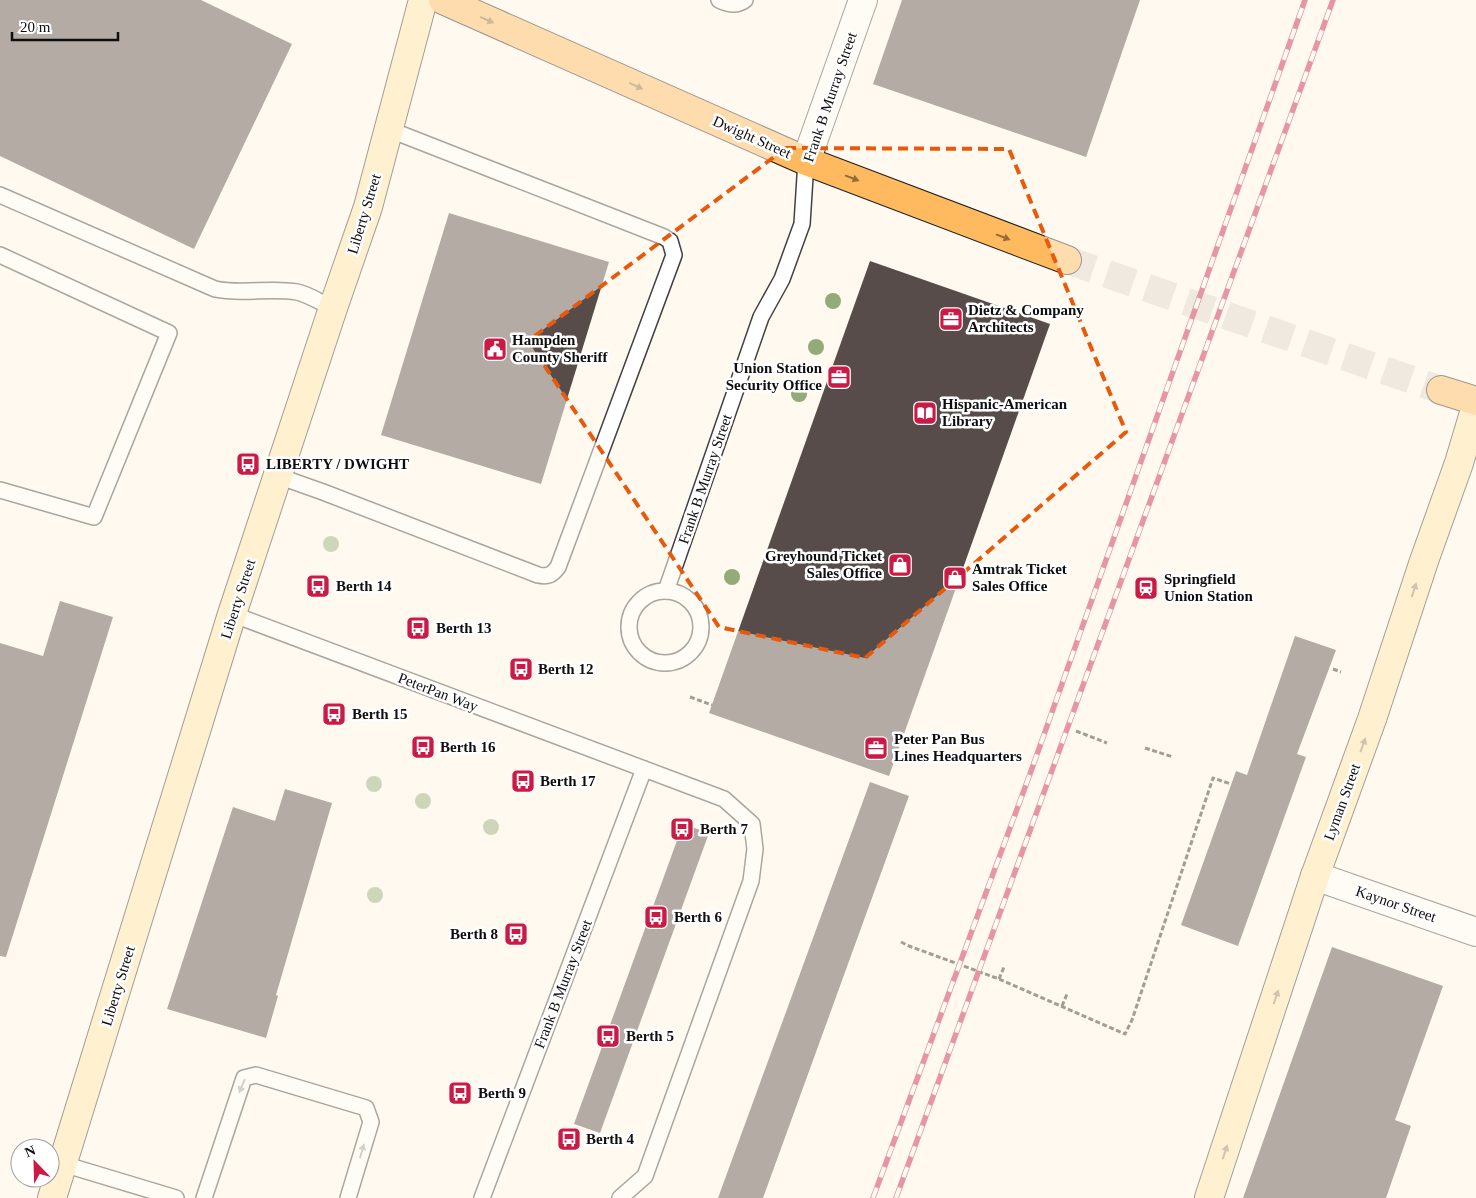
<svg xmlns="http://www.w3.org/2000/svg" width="1476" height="1198" viewBox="0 0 1476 1198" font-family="Georgia,serif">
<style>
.building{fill:#574c49}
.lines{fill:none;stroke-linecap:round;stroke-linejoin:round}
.primary-tunnel{stroke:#dbd6cd;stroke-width:28;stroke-dasharray:28 14;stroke-linecap:butt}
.lane-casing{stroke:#414141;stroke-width:18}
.street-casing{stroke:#414141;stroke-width:30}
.secondary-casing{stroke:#303030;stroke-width:30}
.primary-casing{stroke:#1f1f1f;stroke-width:30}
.path{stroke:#303030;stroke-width:3;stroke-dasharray:5 2.5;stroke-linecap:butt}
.lane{stroke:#fff;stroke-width:15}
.street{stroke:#fff;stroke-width:28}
.secondary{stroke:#ffe5aa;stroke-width:28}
.primary{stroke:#ffb95f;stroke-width:28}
.rail-casing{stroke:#c91b45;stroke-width:5.5}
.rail{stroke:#fff;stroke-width:4;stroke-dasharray:11;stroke-linecap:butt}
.tree{fill:#93ab79}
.oneway{fill:#936c3b}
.oneway2{fill:#938464}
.oneway3{fill:#9f9f9f}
.marked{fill:none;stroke:#e8590c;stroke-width:4;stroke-dasharray:10 6;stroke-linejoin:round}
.labels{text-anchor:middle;stroke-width:5;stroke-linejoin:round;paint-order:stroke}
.street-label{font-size:15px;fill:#0e0e0e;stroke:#fff}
.poi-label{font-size:15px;font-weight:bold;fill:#0e0e0e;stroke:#fff;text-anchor:start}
</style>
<rect width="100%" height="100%" fill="#fff9ef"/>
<g class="building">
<polygon points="0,0 201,0 292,44 194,249 0,156"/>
<polygon points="902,0 1140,0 1086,157 873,84"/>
<polygon points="449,213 609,262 541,484 381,435"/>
<polygon points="870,261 1050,324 889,776 709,713"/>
<polygon points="60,601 113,617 6,957 0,956 0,643 43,656"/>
<polygon points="1295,636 1336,650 1297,754 1306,757 1238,946 1181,925 1236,771 1247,775"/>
<polygon points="870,782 909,796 763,1198 718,1198"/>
<polygon points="285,789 332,803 276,995 278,996 266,1038 167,1009 233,807 275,821"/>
<polygon points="683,824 709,833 600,1133 574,1124"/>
<polygon points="1332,947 1443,986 1395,1120 1411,1126 1386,1198 1243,1198"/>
</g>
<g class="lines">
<polyline class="primary-tunnel" points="1067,260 1441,390"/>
<g class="lane-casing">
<g id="lane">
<path d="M 719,0 C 727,4 737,6 745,0"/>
<path d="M 0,195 L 215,289 C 243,295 269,287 297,292 C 308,294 321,303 333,308"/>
<polyline points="0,255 169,333 94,517 0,490"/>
<path d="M 278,476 L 323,492 L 538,575 C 548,577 552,575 558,567 L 674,255 L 670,241 L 664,237 L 388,129"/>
<polyline points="666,591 761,317 782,279 802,224 806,161"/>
<circle cx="665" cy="627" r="36"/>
<polyline points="232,614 724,799 752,824 755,849 751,881 645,1176 620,1198"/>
<polyline points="63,1164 176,1198"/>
<polyline points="204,1198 244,1078 256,1075 366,1108 371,1122 348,1198"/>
<polyline points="482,1198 644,769"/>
</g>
</g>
<g class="street-casing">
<g id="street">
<polyline points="806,161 863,0"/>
<polyline points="1315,876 1476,932"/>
</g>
</g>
<g class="secondary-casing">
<g id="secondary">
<polyline points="52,1198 232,614 333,308 368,207 423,0"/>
<polyline points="1209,1198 1315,876 1372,719 1424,561 1459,463 1476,406"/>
</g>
</g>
<g class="primary-casing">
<g id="primary">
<polyline points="443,0 806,161 1067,260"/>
<polyline points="1441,390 1476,401"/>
</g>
</g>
<g class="path">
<polyline points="1333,669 1341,672"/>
<polyline points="690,697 712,705"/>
<polyline points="1076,731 1107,743"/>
<polyline points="1145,748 1173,757"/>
<polyline points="901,942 909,946 999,979 1125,1034 1132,1020 1213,778 1231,784"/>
<polyline points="999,979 1004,967"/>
<polyline points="1062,1006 1067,994"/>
</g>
<use href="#lane" class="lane"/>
<use href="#street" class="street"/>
<use href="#secondary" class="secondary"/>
<use href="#primary" class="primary"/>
<g class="rail-casing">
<g id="rail">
<polyline points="873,1198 1030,774 1305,0"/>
<polyline points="896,1198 1333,0"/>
</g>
</g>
<use href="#rail" class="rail"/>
</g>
<g class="tree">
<circle cx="833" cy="301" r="8"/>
<circle cx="816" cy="347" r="8"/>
<circle cx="799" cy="394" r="8"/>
<circle cx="331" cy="544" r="8"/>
<circle cx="732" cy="577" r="8"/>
<circle cx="374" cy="784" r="8"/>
<circle cx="423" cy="801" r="8"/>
<circle cx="491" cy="827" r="8"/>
<circle cx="375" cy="895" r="8"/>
</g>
<defs><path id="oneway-solid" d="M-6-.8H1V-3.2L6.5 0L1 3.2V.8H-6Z" transform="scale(1.25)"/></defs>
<g class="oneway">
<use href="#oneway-solid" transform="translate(487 20) rotate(24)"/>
<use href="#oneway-solid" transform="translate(636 86) rotate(24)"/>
<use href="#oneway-solid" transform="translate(852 178) rotate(21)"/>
<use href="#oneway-solid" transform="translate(1003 237) rotate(21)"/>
</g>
<g class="oneway2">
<use href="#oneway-solid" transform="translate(1414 590) rotate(-72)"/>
<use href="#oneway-solid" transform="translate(1363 745) rotate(-70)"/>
<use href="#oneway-solid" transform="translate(1276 997) rotate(-72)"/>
<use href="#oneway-solid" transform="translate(1225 1152) rotate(-72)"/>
</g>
<g class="oneway3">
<use href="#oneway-solid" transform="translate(242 1086) rotate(113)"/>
<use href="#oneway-solid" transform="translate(362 1151) rotate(-74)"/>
</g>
<path d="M0 0H1476V1198H0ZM 786,148 L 1009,149 L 1126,432 L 865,658 L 719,627 L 528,341 Z" fill="#fff9ef" fill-opacity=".55" fill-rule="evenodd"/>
<path class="marked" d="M 786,148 L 1009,149 L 1126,432 L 865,658 L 719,627 L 528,341 Z"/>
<defs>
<g id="office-square" transform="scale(1.25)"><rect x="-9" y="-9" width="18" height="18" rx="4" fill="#c91b45" stroke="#fff"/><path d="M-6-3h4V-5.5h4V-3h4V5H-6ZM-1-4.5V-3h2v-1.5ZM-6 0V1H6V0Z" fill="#fff"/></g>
<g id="civic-square" transform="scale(1.25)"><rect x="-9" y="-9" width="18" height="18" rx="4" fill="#c91b45" stroke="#fff"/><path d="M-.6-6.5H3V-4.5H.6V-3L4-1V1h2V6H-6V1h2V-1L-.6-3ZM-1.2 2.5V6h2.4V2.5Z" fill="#fff"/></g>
<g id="library-square" transform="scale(1.25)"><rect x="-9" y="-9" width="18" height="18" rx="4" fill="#c91b45" stroke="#fff"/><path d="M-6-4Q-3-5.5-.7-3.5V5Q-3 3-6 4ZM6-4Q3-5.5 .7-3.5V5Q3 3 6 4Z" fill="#fff"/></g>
<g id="bus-square" transform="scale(1.25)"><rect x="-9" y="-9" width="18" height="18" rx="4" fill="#c91b45" stroke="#fff"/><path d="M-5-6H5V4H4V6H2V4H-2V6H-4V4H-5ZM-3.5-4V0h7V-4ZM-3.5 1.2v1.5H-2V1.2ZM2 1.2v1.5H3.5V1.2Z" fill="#fff"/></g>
<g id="shop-square" transform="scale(1.25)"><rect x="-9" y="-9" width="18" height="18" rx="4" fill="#c91b45" stroke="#fff"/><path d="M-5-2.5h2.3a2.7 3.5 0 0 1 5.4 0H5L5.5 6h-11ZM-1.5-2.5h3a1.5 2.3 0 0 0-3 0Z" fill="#fff"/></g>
<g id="station-square" transform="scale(1.25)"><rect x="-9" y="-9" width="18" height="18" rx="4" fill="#c91b45" stroke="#fff"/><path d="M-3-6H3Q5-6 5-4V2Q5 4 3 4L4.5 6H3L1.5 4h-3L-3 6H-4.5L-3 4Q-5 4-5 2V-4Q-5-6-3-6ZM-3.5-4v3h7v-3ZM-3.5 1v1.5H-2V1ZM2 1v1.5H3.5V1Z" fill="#fff"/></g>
</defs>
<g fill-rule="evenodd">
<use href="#office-square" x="951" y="319"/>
<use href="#civic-square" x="495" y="349"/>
<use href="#office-square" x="839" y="377"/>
<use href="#library-square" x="925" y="413"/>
<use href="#bus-square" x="248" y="464"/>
<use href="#shop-square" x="900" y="565"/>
<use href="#shop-square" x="955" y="578"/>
<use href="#bus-square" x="318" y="586"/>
<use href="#station-square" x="1146" y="588"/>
<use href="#bus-square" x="418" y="628"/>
<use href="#bus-square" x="521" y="669"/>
<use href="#bus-square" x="334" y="714"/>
<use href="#bus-square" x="423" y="747"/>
<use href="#office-square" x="876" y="748"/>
<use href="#bus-square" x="523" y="781"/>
<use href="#bus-square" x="682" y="829"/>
<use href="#bus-square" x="656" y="917"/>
<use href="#bus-square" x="516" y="934"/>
<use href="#bus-square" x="608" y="1036"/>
<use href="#bus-square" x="460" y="1093"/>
<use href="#bus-square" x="569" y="1139"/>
</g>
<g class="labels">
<g class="street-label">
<text transform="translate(830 97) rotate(-71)" y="5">Frank B Murray Street</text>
<text transform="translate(752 137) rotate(24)" y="5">Dwight Street</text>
<text transform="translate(364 214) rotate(-73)" y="5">Liberty Street</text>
<text transform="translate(705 479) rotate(-71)" y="5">Frank B Murray Street</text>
<text transform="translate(238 599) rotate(-72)" y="5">Liberty Street</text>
<text transform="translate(438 692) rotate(21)" y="5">PeterPan Way</text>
<text transform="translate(1342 802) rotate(-70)" y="5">Lyman Street</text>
<text transform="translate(1396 904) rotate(19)" y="5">Kaynor Street</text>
<text transform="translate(563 984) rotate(-69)" y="5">Frank B Murray Street</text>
<text transform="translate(118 986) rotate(-73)" y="5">Liberty Street</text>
</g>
<g class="poi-label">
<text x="968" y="315">Dietz &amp; Company<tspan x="968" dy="17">Architects</tspan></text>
<text x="512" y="345">Hampden<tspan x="512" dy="17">County Sheriff</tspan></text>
<text x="822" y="373" text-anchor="end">Union Station<tspan x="822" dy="17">Security Office</tspan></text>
<text x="942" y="409">Hispanic-American<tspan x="942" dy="17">Library</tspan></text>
<text x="266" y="469">LIBERTY / DWIGHT</text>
<text x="882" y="561" text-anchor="end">Greyhound Ticket<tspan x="882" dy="17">Sales Office</tspan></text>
<text x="972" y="574">Amtrak Ticket<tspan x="972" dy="17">Sales Office</tspan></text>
<text x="1164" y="584">Springfield<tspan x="1164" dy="17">Union Station</tspan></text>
<text x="336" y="591">Berth 14</text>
<text x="436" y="633">Berth 13</text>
<text x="538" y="674">Berth 12</text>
<text x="352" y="719">Berth 15</text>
<text x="894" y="744">Peter Pan Bus<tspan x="894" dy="17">Lines Headquarters</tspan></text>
<text x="440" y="752">Berth 16</text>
<text x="540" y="786">Berth 17</text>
<text x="700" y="834">Berth 7</text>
<text x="674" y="922">Berth 6</text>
<text x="498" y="939" text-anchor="end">Berth 8</text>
<text x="626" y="1041">Berth 5</text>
<text x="478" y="1098">Berth 9</text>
<text x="586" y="1144">Berth 4</text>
</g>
</g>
<g transform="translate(35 1163) rotate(337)"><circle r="24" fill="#ffffff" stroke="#9f9f9f"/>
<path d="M0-4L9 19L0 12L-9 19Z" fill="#c91b45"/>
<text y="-8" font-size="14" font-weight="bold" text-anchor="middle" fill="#0e0e0e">N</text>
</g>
<path d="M12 32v8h106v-8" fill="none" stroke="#0e0e0e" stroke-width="2.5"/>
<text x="20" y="32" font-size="15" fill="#0e0e0e" stroke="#ffffff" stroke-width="4" paint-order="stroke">20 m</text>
</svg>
